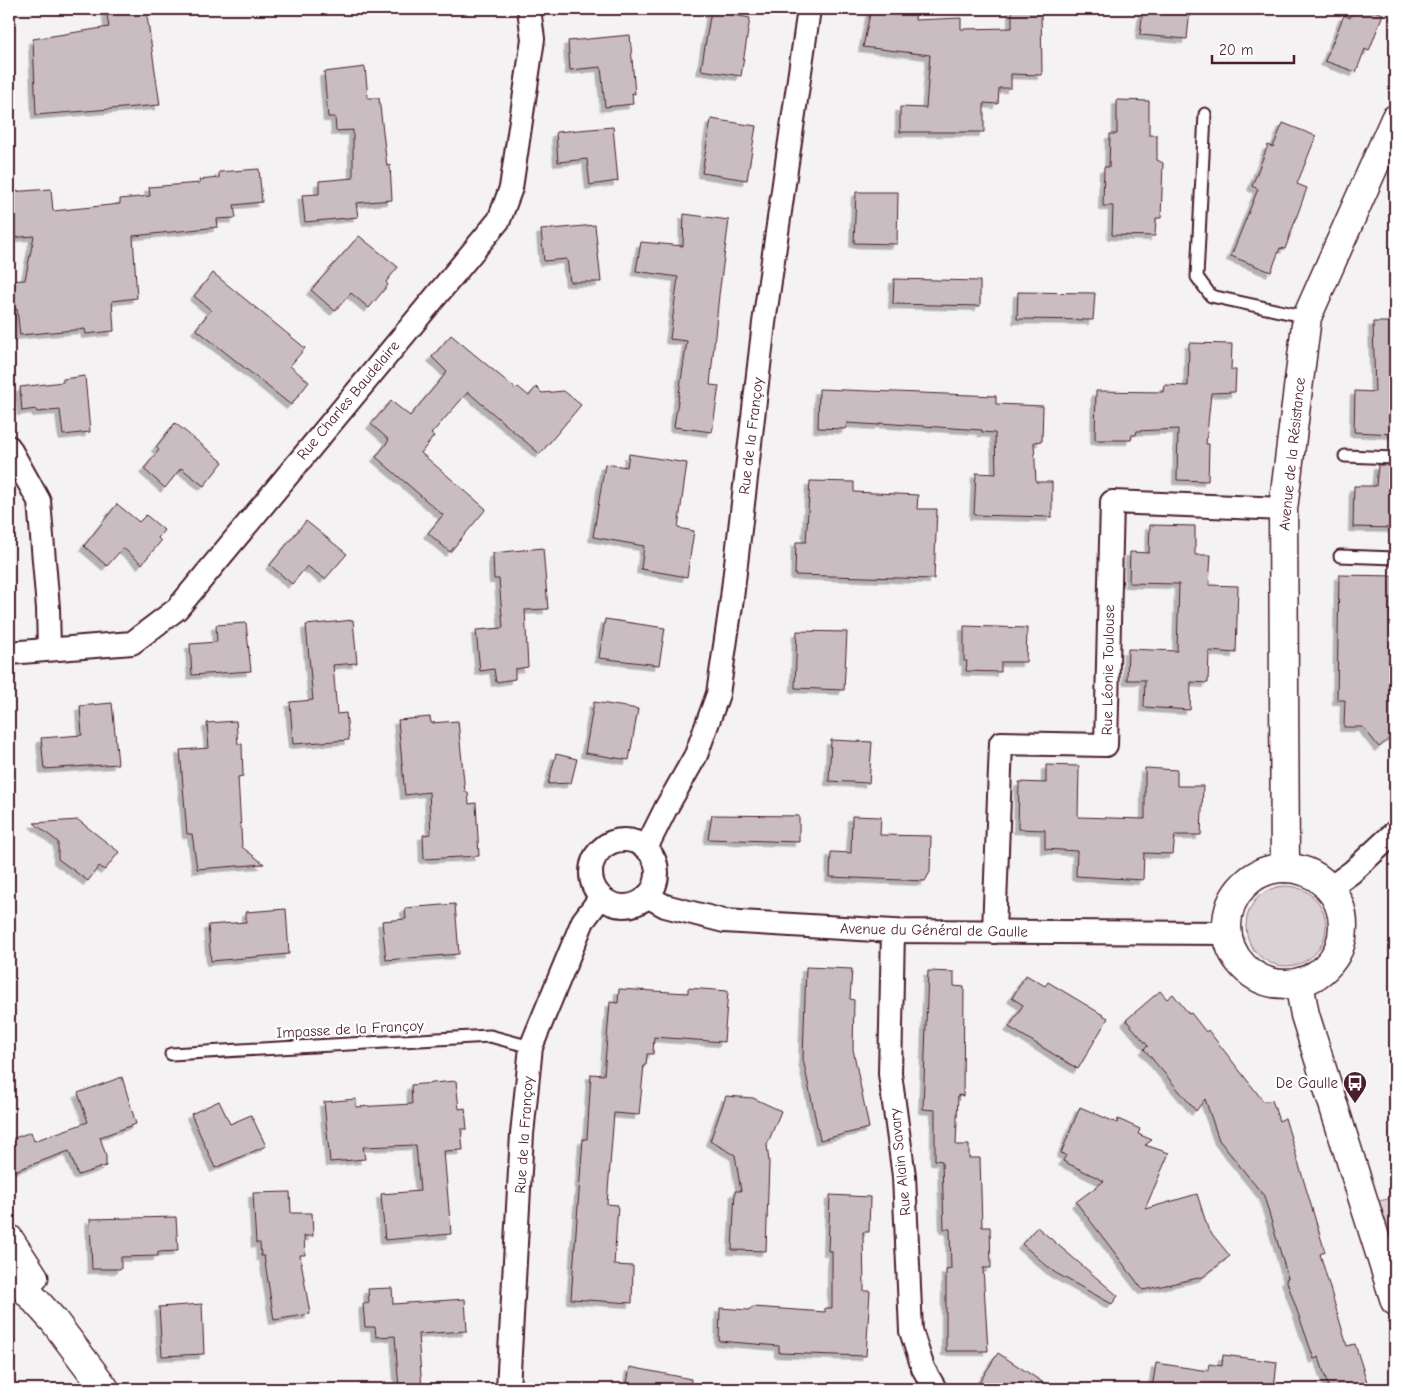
<svg xmlns="http://www.w3.org/2000/svg" width="1404" height="1398" viewBox="0 0 1404 1398" font-family="'Comic Neue',sans-serif">
<style>
.green{fill:#dbd2d5;stroke:#927880}
.building{fill:#cabdc1;stroke:#4a1f2b;filter:url(#shadow)}
.lines{fill:none;stroke-linecap:round;stroke-linejoin:round}
.service-casing{stroke:#4a1f2b;stroke-width:15}
.minor-casing{stroke:#4a1f2b;stroke-width:26}
.tertiary-casing{stroke:#4a1f2b;stroke-width:31}
.service{stroke:#fff;stroke-width:11}
.minor{stroke:#fff;stroke-width:22}
.tertiary{stroke:#fff;stroke-width:28}
.labels{text-anchor:middle;stroke-width:4.5;stroke-linejoin:round;paint-order:stroke}
.street-label{font-size:15px;fill:#4a1f2b;stroke:#fff}
.poi-label{font-size:15px;fill:#4a1f2b;stroke:#fff;text-anchor:end}
</style>
<defs>
<filter id="shadow"><feDropShadow dx="-4.5" dy="4.5" stdDeviation="0" flood-color="#0004"/></filter>
</defs>
<rect width="100%" height="100%" fill="#f4f2f2"/>
<filter id="ink" filterUnits="userSpaceOnUse"><feTurbulence type="fractalNoise" baseFrequency=".02" numOctaves="2"/><feDisplacementMap in="SourceGraphic" scale="10" xChannelSelector="R" yChannelSelector="G"/><feConvolveMatrix kernelMatrix="1 2 1 2 8 2 1 2 1" color-interpolation-filters="sRGB"/></filter>
<g filter="url(#ink)">
<g class="green">
<circle cx="1286" cy="926" r="40"/>
<polygon points="1391,1198 1395,1212 1395,1248 1376,1202"/>
</g>
<g class="building">
<polygon points="106,9 146,9 160,105 36,115 33,39 109,27"/>
<polygon points="871,9 916,9 915,20 961,18 961,29 1012,28 1012,9 1041,9 1042,75 1011,74 1011,88 999,88 998,104 984,103 984,132 900,132 900,107 926,108 930,55 863,47"/>
<polygon points="1143,9 1190,9 1187,39 1140,35"/>
<polygon points="1354,9 1369,9 1383,14 1369,51 1365,49 1356,72 1325,61 1344,15 1350,18"/>
<polygon points="711,11 750,18 741,76 701,70"/>
<polygon points="630,35 635,94 632,93 633,104 605,107 601,67 570,70 568,41"/>
<polygon points="365,67 368,98 379,98 387,166 390,165 392,200 356,203 358,217 305,222 302,195 319,194 319,181 353,178 353,130 336,131 335,117 328,117 324,72"/>
<polygon points="1117,100 1149,101 1149,135 1157,135 1157,160 1163,163 1161,218 1156,218 1155,236 1112,235 1113,206 1103,206 1104,167 1109,167 1110,134 1117,134"/>
<polygon points="711,119 756,126 747,180 702,173"/>
<polygon points="1283,123 1316,136 1297,184 1307,188 1285,249 1280,248 1271,272 1231,256 1258,189 1252,186 1268,145 1273,147"/>
<polygon points="613,127 618,181 590,185 587,159 558,162 556,132"/>
<polygon points="259,169 262,202 234,205 236,218 217,219 218,227 133,236 137,298 112,301 114,331 86,334 85,329 20,335 17,309 9,310 9,281 25,280 34,236 9,238 9,192 51,189 53,211 120,204 120,199 150,196 149,187 200,183 199,180 219,178 219,172"/>
<polygon points="856,192 898,192 897,244 854,243"/>
<polygon points="684,214 729,220 719,295 710,385 719,386 712,432 674,427 687,341 670,339 678,277 636,271 641,242 683,246"/>
<polygon points="595,225 601,282 570,282 567,259 544,261 541,230"/>
<polygon points="359,236 398,267 386,282 388,285 369,308 351,293 335,311 311,290"/>
<polygon points="213,273 305,348 290,366 309,382 291,405 196,329 211,310 194,296"/>
<polygon points="894,279 980,281 980,306 893,304"/>
<polygon points="1018,292 1095,293 1093,320 1017,319"/>
<polygon points="1373,322 1395,322 1395,434 1354,432 1355,391 1375,392"/>
<polygon points="451,335 516,389 518,387 529,396 536,387 542,393 564,391 581,405 540,454 468,392 431,434 434,436 421,453 486,509 450,552 428,533 443,515 376,457 389,440 371,424 391,401 410,416 447,372 432,357"/>
<polygon points="1189,343 1232,344 1231,370 1236,370 1235,392 1211,393 1206,444 1209,444 1208,481 1177,480 1178,429 1137,431 1136,435 1132,435 1131,440 1095,440 1096,391 1163,392 1164,385 1188,386"/>
<polygon points="85,376 90,432 63,435 60,410 37,412 36,409 22,411 20,387 63,382 63,379"/>
<polygon points="819,389 996,396 996,404 1043,406 1042,441 1034,442 1036,482 1052,482 1052,517 974,515 976,473 996,474 995,433 982,432 982,430 879,423 879,425 847,423 846,429 818,428"/>
<polygon points="175,423 223,462 204,486 181,468 165,488 144,469 159,450 156,447"/>
<polygon points="629,454 687,463 678,528 694,531 687,577 641,569 644,546 593,537 605,464 627,467"/>
<polygon points="1378,465 1395,465 1395,528 1353,527 1354,486 1376,486"/>
<polygon points="810,481 854,482 854,492 918,495 917,509 937,509 934,579 795,575 796,542 806,542"/>
<polygon points="117,504 139,522 146,515 164,530 158,538 161,541 142,564 123,548 107,566 84,546"/>
<polygon points="306,521 347,554 325,579 307,566 292,584 270,565"/>
<polygon points="1150,525 1195,526 1195,555 1211,555 1209,585 1238,586 1236,653 1209,651 1208,683 1191,682 1190,710 1144,707 1145,680 1127,680 1128,649 1177,651 1179,584 1129,583 1130,552 1149,553"/>
<polygon points="543,548 548,609 525,610 528,667 515,669 515,679 496,682 494,669 480,671 476,630 503,628 499,579 494,579 493,553"/>
<polygon points="1339,575 1395,576 1395,734 1379,747 1363,727 1344,727 1345,700 1337,700"/>
<polygon points="605,619 665,628 659,665 599,658"/>
<polygon points="353,620 357,663 333,665 337,714 346,713 349,740 293,744 290,702 313,700 306,625"/>
<polygon points="246,623 251,671 192,675 190,644 217,642 216,625"/>
<polygon points="964,626 1027,628 1026,662 1001,662 1001,672 966,671 967,661 964,661"/>
<polygon points="797,631 847,632 844,690 795,688"/>
<polygon points="594,702 638,709 629,760 585,753"/>
<polygon points="112,703 118,764 44,769 41,738 82,735 80,706"/>
<polygon points="430,717 431,723 458,721 465,792 468,792 469,804 476,803 479,856 424,859 423,835 431,834 429,792 405,795 398,720"/>
<polygon points="236,721 238,744 242,744 243,776 238,777 242,847 264,864 197,869 192,834 187,834 180,750 209,748 207,723"/>
<polygon points="831,740 872,742 869,783 829,781"/>
<polygon points="556,754 577,759 571,783 548,784"/>
<polygon points="1046,765 1079,766 1078,817 1145,819 1145,768 1177,770 1177,786 1203,786 1201,835 1175,835 1173,854 1144,853 1143,880 1076,876 1077,851 1045,849 1045,830 1018,829 1019,782 1046,783"/>
<polygon points="712,815 799,816 799,842 708,839"/>
<polygon points="852,816 881,817 880,835 931,836 930,872 925,881 830,877 831,852 851,853"/>
<polygon points="78,820 119,852 105,870 99,866 88,881 58,859 58,842 34,823"/>
<polygon points="455,904 459,954 386,960 382,921 406,919 405,908"/>
<polygon points="286,909 289,954 211,961 208,925 246,922 246,912"/>
<polygon points="806,967 852,969 850,999 854,1000 853,1049 869,1128 820,1140 803,1059"/>
<polygon points="928,971 954,972 954,986 964,987 963,1096 958,1095 956,1145 969,1145 969,1158 980,1158 982,1227 990,1227 991,1268 983,1268 988,1351 946,1351 946,1270 951,1269 950,1229 944,1229 942,1161 935,1160 935,1110 923,1109"/>
<polygon points="1026,975 1045,986 1048,982 1108,1018 1078,1069 1009,1027 1023,1005 1012,998"/>
<polygon points="688,988 728,991 724,1042 654,1037 653,1054 647,1054 646,1065 644,1065 639,1115 614,1113 607,1204 618,1205 614,1265 633,1266 632,1303 571,1299 583,1139 587,1139 591,1074 604,1075 610,1002 618,1003 619,989 688,993"/>
<polygon points="1160,991 1167,999 1173,994 1189,1014 1191,1013 1206,1032 1208,1030 1264,1102 1272,1100 1279,1121 1285,1118 1325,1252 1320,1254 1347,1346 1355,1344 1367,1382 1358,1385 1359,1389 1329,1389 1319,1357 1314,1359 1286,1279 1288,1278 1264,1196 1219,1140 1205,1099 1196,1111 1144,1049 1148,1046 1126,1020"/>
<polygon points="122,1077 136,1124 100,1137 106,1156 106,1166 78,1175 69,1151 9,1173 9,1140 31,1132 34,1141 88,1122 78,1093"/>
<polygon points="456,1081 459,1109 465,1108 467,1129 461,1129 463,1150 444,1151 451,1234 385,1240 381,1194 420,1191 416,1145 363,1147 365,1159 330,1162 324,1102 356,1099 356,1107 412,1104 411,1085"/>
<polygon points="726,1096 753,1098 781,1111 767,1145 769,1162 766,1251 732,1250 735,1191 741,1191 735,1155 710,1141"/>
<polygon points="219,1101 230,1124 251,1115 266,1146 215,1168 191,1114"/>
<polygon points="1080,1107 1117,1123 1118,1119 1140,1129 1138,1134 1152,1140 1145,1145 1169,1153 1145,1209 1197,1194 1208,1229 1230,1256 1203,1277 1143,1290 1076,1202 1104,1181 1063,1161 1066,1155 1061,1153"/>
<polygon points="290,1192 291,1213 312,1213 313,1236 304,1236 305,1255 300,1255 310,1314 274,1320 264,1256 261,1256 260,1243 256,1243 253,1193"/>
<polygon points="830,1195 870,1197 869,1232 863,1232 864,1291 870,1291 866,1356 779,1353 779,1346 719,1341 720,1308 748,1310 753,1307 825,1312 825,1308 832,1308 832,1251 828,1251"/>
<polygon points="176,1217 178,1251 158,1252 158,1256 121,1257 121,1269 92,1269 90,1219"/>
<polygon points="1037,1227 1118,1296 1112,1304 1054,1272 1022,1244"/>
<polygon points="392,1288 393,1304 465,1299 467,1331 418,1334 422,1389 399,1389 395,1336 376,1337 375,1327 365,1327 363,1304 369,1303 368,1289"/>
<polygon points="202,1304 204,1354 162,1356 159,1307"/>
<polygon points="998,1353 1053,1389 975,1389"/>
<polygon points="1223,1355 1277,1362 1274,1389 1152,1389 1156,1363 1208,1371 1209,1364 1222,1366"/>
<polygon points="630,1367 691,1379 690,1389 626,1389"/>
</g>
<g class="lines">
<g class="service-casing">
<g id="service">
<polyline points="1205,114 1197,277 1211,296 1307,317"/>
<polyline points="1345,456 1395,458"/>
<polyline points="1340,556 1395,558"/>
<polyline points="171,1054 490,1036 531,1047"/>
</g>
</g>
<g class="minor-casing">
<g id="minor">
<polyline points="9,447 39,501 48,608 49,649"/>
<polyline points="9,653 132,643 177,609 499,220 511,188 533,39 529,9"/>
<circle cx="624" cy="873" r="33"/>
<polyline points="646,848 666,808 696,755 718,694 732,598 764,323 809,9"/>
<polyline points="1330,888 1352,872 1395,832"/>
<polyline points="647,896 665,906 724,921 893,931 1227,933"/>
<polyline points="893,931 890,1074 904,1176 911,1331 923,1368 935,1389"/>
<polyline points="994,932 1001,743 1106,745 1112,502 1283,509"/>
<polyline points="508,1389 522,1134 531,1047 583,921 601,897"/>
</g>
</g>
<g class="tertiary-casing">
<g id="tertiary">
<polyline points="1285,868 1283,509 1307,317 1395,119"/>
<circle cx="1285" cy="926" r="58"/>
<polyline points="1299,983 1305,1015 1395,1301"/>
<polyline points="9,1239 34,1277"/>
<polyline points="9,1265 24,1288 54,1321 105,1389"/>
</g>
</g>
<use href="#service" class="service"/>
<use href="#minor" class="minor"/>
<use href="#tertiary" class="tertiary"/>
</g>
</g>
<defs>
<g id="bus-pin" transform="scale(1.25)"><path d="M0 17L-7.5 6A9.5 9.5 0 1 1 7.5 6Z" fill="#4a1f2b" stroke="#fff"/><path d="M-5-6H5V4H4V6H2V4H-2V6H-4V4H-5ZM-3.5-4V0h7V-4ZM-3.5 1.2v1.5H-2V1.2ZM2 1.2v1.5H3.5V1.2Z" fill="#fff"/></g>
</defs>
<g fill-rule="evenodd">
<use href="#bus-pin" x="1355" y="1083"/>
</g>
<g class="labels">
<g class="street-label">
<text transform="translate(348 400) rotate(-50)" y="5">Rue Charles Baudelaire</text>
<text transform="translate(751 436) rotate(-83)" y="5">Rue de la Françoy</text>
<text transform="translate(1292 454) rotate(-84)" y="5">Avenue de la Résistance</text>
<text transform="translate(1108 670) rotate(-89)" y="5">Rue Léonie Toulouse</text>
<text transform="translate(934 930) rotate(1)" y="5">Avenue du Général de Gaulle</text>
<text transform="translate(350 1029) rotate(-3)" y="5">Impasse de la Françoy</text>
<text transform="translate(524 1135) rotate(-86)" y="5">Rue de la Françoy</text>
<text transform="translate(900 1162) rotate(-96)" y="5">Rue Alain Savary</text>
</g>
<g class="poi-label">
<text x="1338" y="1088">De Gaulle</text>
</g>
</g>
<rect width="1404" height="1398" fill="none" stroke="#fff" stroke-width="30"/>
<rect x="15" y="15" width="1374" height="1368" fill="none" stroke="#4a1f2b" stroke-width="2" filter="url(#ink)"/>
<path d="M1212 55v8h82v-8" fill="none" stroke="#4a1f2b" stroke-width="2.5"/>
<text x="1219" y="55" font-size="15" fill="#4a1f2b" stroke="#ffffff" stroke-width="4" paint-order="stroke">20 m</text>
</svg>
